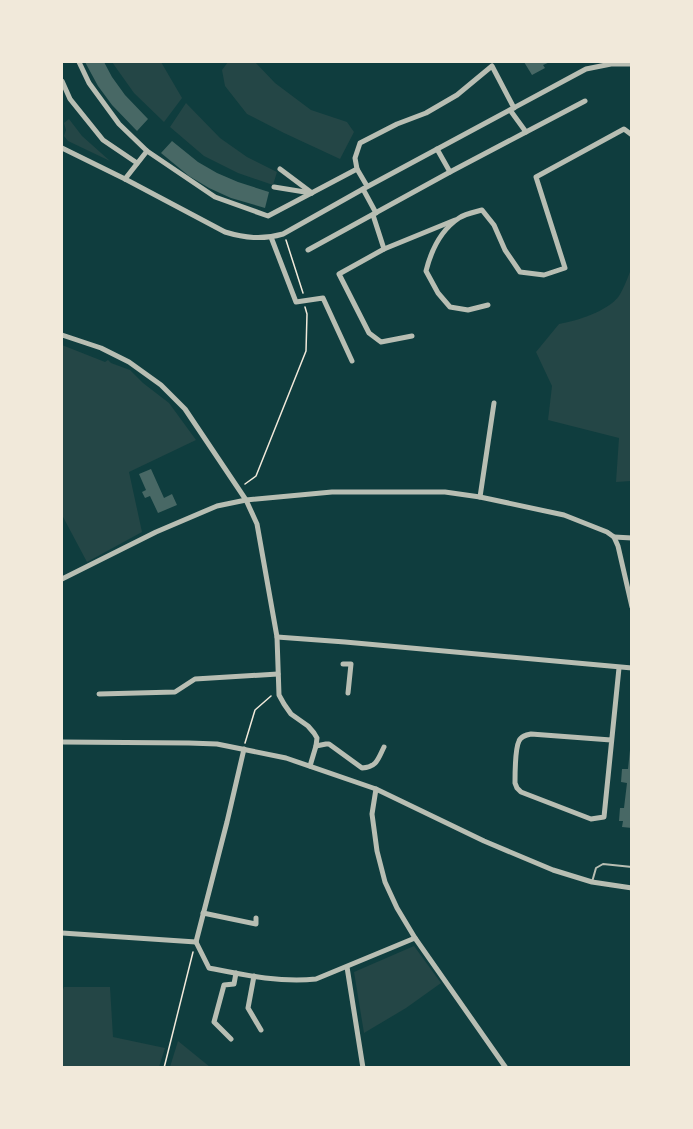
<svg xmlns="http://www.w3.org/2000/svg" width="693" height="1129" viewBox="0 0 693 1129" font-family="'Space Grotesk',sans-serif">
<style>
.green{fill:#244646}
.building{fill:#486865}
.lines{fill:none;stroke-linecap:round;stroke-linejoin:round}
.path{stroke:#f1e9da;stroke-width:1.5}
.service{stroke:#b8beb3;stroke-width:2}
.minor{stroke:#b8beb3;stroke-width:5}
</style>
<rect width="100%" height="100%" fill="#0f3d3e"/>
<g class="green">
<polygon points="112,62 161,62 182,98 164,122 134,93"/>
<polygon points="228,62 255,62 275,83 311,110 347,122 354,132 340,159 284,133 247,114 225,86 222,70"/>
<polygon points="186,103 220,138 247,157 277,172 273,185 238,173 204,156 170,127"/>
<polygon points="69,119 82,136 110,161 68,141 64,136 66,130 64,123"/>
<path d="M 631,269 L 631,481 L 616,482 L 619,438 L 548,420 L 552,386 L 536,352 L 559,324 C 577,321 608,311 619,296 C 624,288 628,277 631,269 Z"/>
<polygon points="62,345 105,362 108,360 111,363 130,370 143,383 169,403 196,440 129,472 142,532 87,562 62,515"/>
<polygon points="414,946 441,983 406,1008 364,1033 354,972"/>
<polygon points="64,987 110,987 113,1037 165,1048 159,1067 62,1067 62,992"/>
<polygon points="178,1041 210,1067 170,1067"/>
</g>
<g class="building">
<polygon points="85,62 104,62 112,77 125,95 148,119 137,131 112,105 98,86"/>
<polygon points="524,62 550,62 543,65 545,68 532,75"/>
<polygon points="172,141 198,162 217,173 238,182 269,192 265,208 231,198 209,188 189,176 161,153"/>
<polygon points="151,469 164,498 172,494 177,505 158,513 150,496 145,498 142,492 146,490 139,474"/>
<polygon points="630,750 632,750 632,828 622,827 623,821 619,821 620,808 624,808 627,783 621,782 622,769 628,769"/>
</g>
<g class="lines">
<g class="path">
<polyline points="286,240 303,293"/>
<polyline points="245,484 256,476 306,351 307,314 305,307"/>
<polyline points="245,743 255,710 271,696"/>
<polyline points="164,1068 193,952"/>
</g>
<polyline class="service" points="592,882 596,868 603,864 632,867"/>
<g class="minor">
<polyline points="79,62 89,83 119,124 147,151 215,197 268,216 357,169"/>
<polyline points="62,81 70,99 103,140 137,163"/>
<polyline points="510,110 526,132 585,101"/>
<path d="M 62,148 L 125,179 L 225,232 C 245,238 262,240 283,234 L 363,189 L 586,69 L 611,64 L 632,64"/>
<polyline points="437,149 450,172"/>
<polyline points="280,169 312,193"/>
<polyline points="125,179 147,151"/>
<polyline points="367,186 357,169 355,158 360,143 397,124 426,113 457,95 492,66 514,108"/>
<polyline points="274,187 311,193"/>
<polyline points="363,189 376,213"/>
<polyline points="373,215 384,249 339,274 369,333 381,342 412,336"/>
<polyline points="271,237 296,302 323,298 352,361"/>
<polyline points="384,249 455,220"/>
<polyline points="308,250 450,172 526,132"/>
<path d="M 488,305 L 468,310 L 450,307 L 438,293 L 426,271 C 431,251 441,230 459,218 C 465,214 475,212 482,210 L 494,225 L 505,250 L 520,272 L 544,275 L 565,268 L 536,177 L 624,129 L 632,135"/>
<polyline points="62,335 101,348 129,362 161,385 185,409 246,500 257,524 277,637 279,695 284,704 291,714 308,726 314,733 317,738 316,746 310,766"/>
<polyline points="480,497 494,403"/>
<polyline points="614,537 632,538"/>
<polyline points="62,579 156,532 217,506 246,500 332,492 445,492 480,497 564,515 607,532 614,537 618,546 632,607"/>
<polyline points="277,637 345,642 632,668"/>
<polyline points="343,664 351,664 348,693"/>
<polyline points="99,694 175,692 195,679 278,674"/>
<path d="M 611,740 L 531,734 C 526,735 521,736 519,741 C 515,749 515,774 515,783 L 517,788 L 521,792 L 591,819 L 604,817 L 619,668"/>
<polyline points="62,742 189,743 217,744 286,758 376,789 484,841 553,870 592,882 632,888"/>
<path d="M 316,746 L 326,744 L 329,744 L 362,768 C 377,767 378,759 384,747"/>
<polyline points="376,789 372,814 377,851 385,882 397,908 415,938 506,1068"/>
<polyline points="203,913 256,924 256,918"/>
<polyline points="62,933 196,942"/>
<path d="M 196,942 L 209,968 C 244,975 281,983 316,979 L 415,938"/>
<polyline points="196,942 227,822 244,749"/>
<polyline points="347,967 363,1068"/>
<polyline points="254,976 248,1008 261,1030"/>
<polyline points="231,1039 214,1022 224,985 234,984 236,973"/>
</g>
</g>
<rect width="693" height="1129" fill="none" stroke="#f1e9da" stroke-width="126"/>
</svg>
